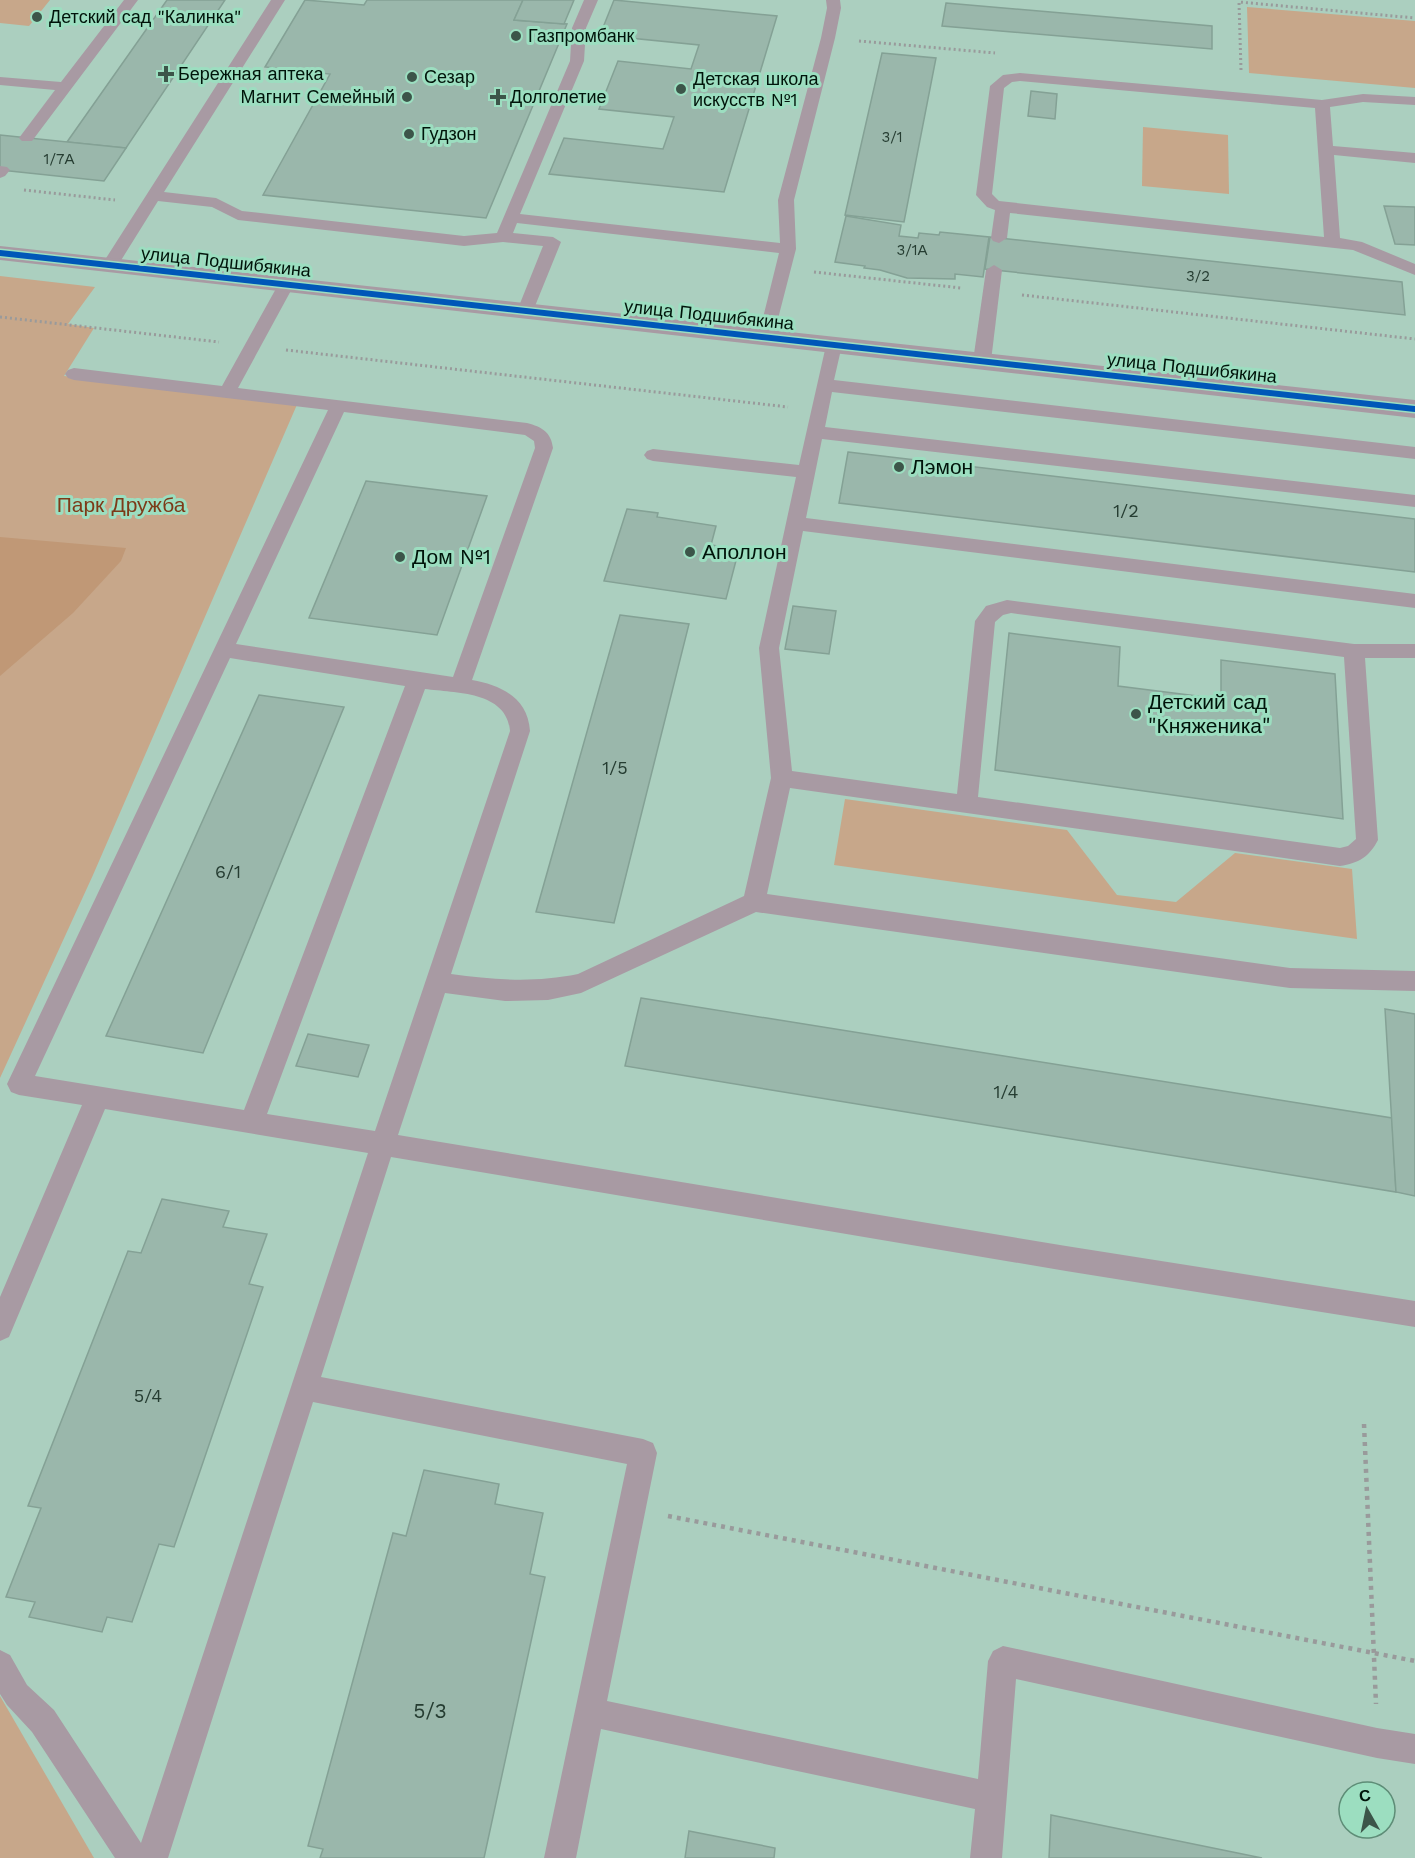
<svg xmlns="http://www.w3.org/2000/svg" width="1415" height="1858" viewBox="0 0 1415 1858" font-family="'Work Sans',sans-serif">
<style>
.green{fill:#c7a78a}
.forest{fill:#c09876}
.building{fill:#9ab7ab;stroke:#84a195;stroke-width:1.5}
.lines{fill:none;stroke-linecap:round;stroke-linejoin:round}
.path-far1{stroke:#999a9b;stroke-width:3;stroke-dasharray:2 3;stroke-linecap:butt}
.path{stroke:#999a9b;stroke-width:4.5;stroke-dasharray:4 5;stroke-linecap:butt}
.service{fill:#a89aa3;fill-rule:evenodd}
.tertiary{fill:#a89aa3;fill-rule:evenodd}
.cycleway-casing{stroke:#9cdec0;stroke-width:9}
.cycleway{stroke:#0057b8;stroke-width:6}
.poi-dot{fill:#3c5549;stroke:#9cdec0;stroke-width:2}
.labels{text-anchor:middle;stroke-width:6;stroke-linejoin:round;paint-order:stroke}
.far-number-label{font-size:15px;fill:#263d32}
.far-poi-label{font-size:18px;fill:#00140a;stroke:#9cdec0;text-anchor:start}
.far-street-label{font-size:18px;fill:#00140a;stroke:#9cdec0}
.number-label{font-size:18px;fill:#263d32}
.poi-label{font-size:21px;fill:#00140a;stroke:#9cdec0;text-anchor:start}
.park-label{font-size:21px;fill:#7d3a18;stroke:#9cdec0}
.near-number-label{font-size:21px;fill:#263d32}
</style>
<rect width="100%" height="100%" fill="#abcfbf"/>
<g class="green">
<polygon points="0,0 50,0 29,26 0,23"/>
<polygon points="1247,7 1415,21 1415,88 1249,73"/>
<polygon points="1143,127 1228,135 1229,194 1142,186"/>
<polygon points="0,276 95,287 68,324 94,328 64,376 299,400 93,875 0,1078"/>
<polygon points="845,799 1067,830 1117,895 1176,902 1235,853 1352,869 1357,939 834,865"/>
<polygon points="0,1696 94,1858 0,1858"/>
</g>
<polygon class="forest" points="0,537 126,548 121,561 73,613 0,676"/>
<g class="building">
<polygon points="167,0 225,0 126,148 67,142"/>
<polygon points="305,0 364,5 367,0 523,0 514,20 567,24 486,218 263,195 330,74 265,67"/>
<polygon points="523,0 574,0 564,24 514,20"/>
<polygon points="614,0 777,16 724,192 549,174 564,138 663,149 674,117 599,109 618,61 691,69 699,45 600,35"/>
<polygon points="946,3 1212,26 1212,49 942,26"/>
<polygon points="882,53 936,58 904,222 845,215"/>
<polygon points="1031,91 1057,94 1055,119 1028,116"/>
<polygon points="0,135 126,148 104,181 0,170"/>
<polygon points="1384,206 1415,207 1415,245 1395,244"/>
<polygon points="846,216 901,225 899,236 918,238 919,233 939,235 940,232 989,237 983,277 955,274 955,279 907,278 880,270 864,268 865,266 835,262"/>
<polygon points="990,237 1402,282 1405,315 985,269"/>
<polygon points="848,452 1415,519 1415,572 839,503"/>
<polygon points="366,481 487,496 437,635 309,618"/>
<polygon points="627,509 658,513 657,517 716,526 711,545 739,549 726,599 604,581"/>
<polygon points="793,606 836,611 829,654 785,649"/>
<polygon points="620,615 689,624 614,923 536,912"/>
<polygon points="1009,633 1120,647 1118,686 1221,699 1221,660 1335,674 1343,819 995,770"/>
<polygon points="259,695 344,707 203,1053 106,1036"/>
<polygon points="641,998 1392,1118 1396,1192 625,1066"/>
<polygon points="1385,1009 1415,1014 1415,1196 1396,1192"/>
<polygon points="308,1034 369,1045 358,1077 296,1066"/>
<polygon points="162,1199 229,1211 223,1227 267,1234 249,1284 263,1287 174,1547 159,1544 132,1622 107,1617 102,1632 29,1617 35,1602 6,1597 41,1508 28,1506 128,1251 141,1253"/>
<polygon points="424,1470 499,1484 495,1504 543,1513 530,1574 545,1577 484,1858 320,1858 323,1849 308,1846 393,1533 406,1536"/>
<polygon points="1051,1815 1262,1858 1049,1858"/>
<polygon points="689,1831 775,1848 774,1858 685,1858"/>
</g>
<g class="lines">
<g class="path-far1">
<polyline points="859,41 995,53"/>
<polyline points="1241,70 1239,2 1415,18"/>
<polyline points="24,190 115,200"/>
<polyline points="814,272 961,288"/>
<polyline points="1022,295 1415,339"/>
<polyline points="0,317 219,342"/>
<polyline points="286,350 788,407"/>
</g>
<g class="path">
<polyline points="1364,1424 1376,1704"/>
<polyline points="668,1516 1415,1661"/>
</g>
<g class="service">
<polygon points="124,0 138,0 32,141 22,141 19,138 55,90 0,85 0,77 61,82"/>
<polygon points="271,0 285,0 164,192 216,198 242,211 464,236 497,233 570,61 572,28 584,0 598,0 586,28 584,61 520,214 780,243 778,200 821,38 827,8 826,0 840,0 841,8 835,38 794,200 796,249 772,342 760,342 758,338 779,253 517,223 513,233 553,237 561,242 533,311 531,315 519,315 517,311 543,246 503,242 464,246 238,220 212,207 158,201 115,270 103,270 101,266"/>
<path d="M 1020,73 L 1322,100 L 1363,94 L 1415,97 L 1415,105 L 1363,102 L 1330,107 L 1333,146 L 1415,153 L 1415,163 L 1334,155 L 1340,238 L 1362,242 L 1415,264 L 1415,275 L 1353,250 L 1010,213 L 1007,238 L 999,243 L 993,241 L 991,238 L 995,210 L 987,207 L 976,195 L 990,86 L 1003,75 ZM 1020,81 L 1315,108 L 1324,237 L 999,201 L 992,194 L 1004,88 L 1012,82 Z"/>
<polygon points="0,166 7,167 10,170 5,176 0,178"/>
<polygon points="994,265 1002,270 991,361 988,365 976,365 973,361 986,270"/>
<path d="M 286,280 L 292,281 L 294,285 L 238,388 L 527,423 C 542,427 551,432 553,448 L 472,680 C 501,685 528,698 530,731 L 451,974 C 495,980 534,983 578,974 L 744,896 L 771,778 L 759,648 L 796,477 L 653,461 L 647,459 L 644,455 L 647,451 L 653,449 L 799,465 L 827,341 L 839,341 L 842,345 L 834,380 L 1415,447 L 1415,459 L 832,392 L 825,427 L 1415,495 L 1415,507 L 822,439 L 806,518 L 1415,594 L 1415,608 L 803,531 L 779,648 L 792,771 L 957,794 L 975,621 L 986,606 L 1007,600 L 1354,644 L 1415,644 L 1415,658 L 1365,658 L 1378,840 C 1369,857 1359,863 1340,866 L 790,788 L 767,894 L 1290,968 L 1415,971 L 1415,991 L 1290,988 L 756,912 L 581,993 L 548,1000 L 505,1001 L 445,993 L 398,1135 L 1066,1246 L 1415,1301 L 1415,1327 L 1066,1271 L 391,1157 L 321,1377 L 643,1439 L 653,1443 L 657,1453 L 607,1701 L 978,1779 L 988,1661 L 993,1651 L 1003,1646 L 1377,1728 L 1415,1734 L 1415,1764 L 1377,1758 L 1016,1679 L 1002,1858 L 970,1858 L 975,1809 L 601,1729 L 576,1858 L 544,1858 L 627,1464 L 313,1402 L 168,1858 L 115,1858 L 32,1732 L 7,1705 L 0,1694 L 0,1650 L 10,1655 L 27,1685 L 54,1710 L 141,1843 L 368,1153 L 105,1109 L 9,1337 L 0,1341 L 0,1297 L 82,1105 L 19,1095 L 11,1092 L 7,1084 L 328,410 L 74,380 L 68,378 L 65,374 L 68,370 L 74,368 L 222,386 L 278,285 L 280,281 ZM 344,412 L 525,435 L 534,441 L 535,448 L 453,677 L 236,644 ZM 1011,613 L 1344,657 L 1356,839 L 1348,846 L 1340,848 L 978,797 L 995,622 L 1003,615 ZM 230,658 L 405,686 L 244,1110 L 35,1076 ZM 425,689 C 455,693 507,691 510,731 L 375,1131 L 267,1114 Z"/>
</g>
<polygon class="tertiary" points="0,246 1415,400 1415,418 0,260"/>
<g class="cycleway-casing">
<polyline id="cycleway" points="0,253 1415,409"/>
</g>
<use href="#cycleway" class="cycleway"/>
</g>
<g class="poi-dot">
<circle cx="37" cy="17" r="6"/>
<circle cx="516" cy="36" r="6"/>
<path d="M163 65h6v6h6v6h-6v6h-6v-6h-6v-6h6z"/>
<circle cx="412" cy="77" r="6"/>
<circle cx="681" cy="89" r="6"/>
<circle cx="407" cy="97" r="6"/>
<path d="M495 88h6v6h6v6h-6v6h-6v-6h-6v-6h6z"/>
<circle cx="409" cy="134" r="6"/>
<circle cx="899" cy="467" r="6"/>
<circle cx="690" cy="552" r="6"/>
<circle cx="400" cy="557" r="6"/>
<circle cx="1136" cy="714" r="6"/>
</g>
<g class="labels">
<g class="far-number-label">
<text x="892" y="142">3/1</text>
<text x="59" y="164">1/7А</text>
<text x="912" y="255">3/1А</text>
<text x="1198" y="281">3/2</text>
</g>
<g class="far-poi-label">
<text x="49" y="23">Детский сад "Калинка"</text>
<text x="528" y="42">Газпромбанк</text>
<text x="178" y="80">Бережная аптека</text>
<text x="424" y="83">Сезар</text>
<text x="693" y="85">Детская школа<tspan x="693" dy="21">искусств №1</tspan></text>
<text x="395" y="103" text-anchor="end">Магнит Семейный</text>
<text x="510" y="103">Долголетие</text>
<text x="421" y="140">Гудзон</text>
</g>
<g class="far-street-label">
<text transform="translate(226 262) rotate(6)" y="6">улица Подшибякина</text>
<text transform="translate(709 315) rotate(6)" y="6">улица Подшибякина</text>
<text transform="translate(1192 368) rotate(6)" y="6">улица Подшибякина</text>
</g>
<g class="number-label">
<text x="1126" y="517">1/2</text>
<text x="615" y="774">1/5</text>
<text x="228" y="878">6/1</text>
<text x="1006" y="1098">1/4</text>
<text x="148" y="1402">5/4</text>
</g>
<g class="poi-label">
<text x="911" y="474">Лэмон</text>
<text x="702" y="559">Аполлон</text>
<text x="412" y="564">Дом №1</text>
<text x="1148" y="709">Детский сад<tspan x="1148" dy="24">"Княженика"</tspan></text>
</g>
<g class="park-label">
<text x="121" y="512">Парк Дружба</text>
</g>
<g class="near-number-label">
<text x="430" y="1718">5/3</text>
</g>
</g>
<g transform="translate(1367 1810) rotate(351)"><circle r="28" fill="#9cdec0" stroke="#5e8d77" stroke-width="1.5"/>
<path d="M0-4.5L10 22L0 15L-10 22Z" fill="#3c5549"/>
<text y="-9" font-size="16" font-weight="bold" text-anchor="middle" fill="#00140a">С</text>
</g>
</svg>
